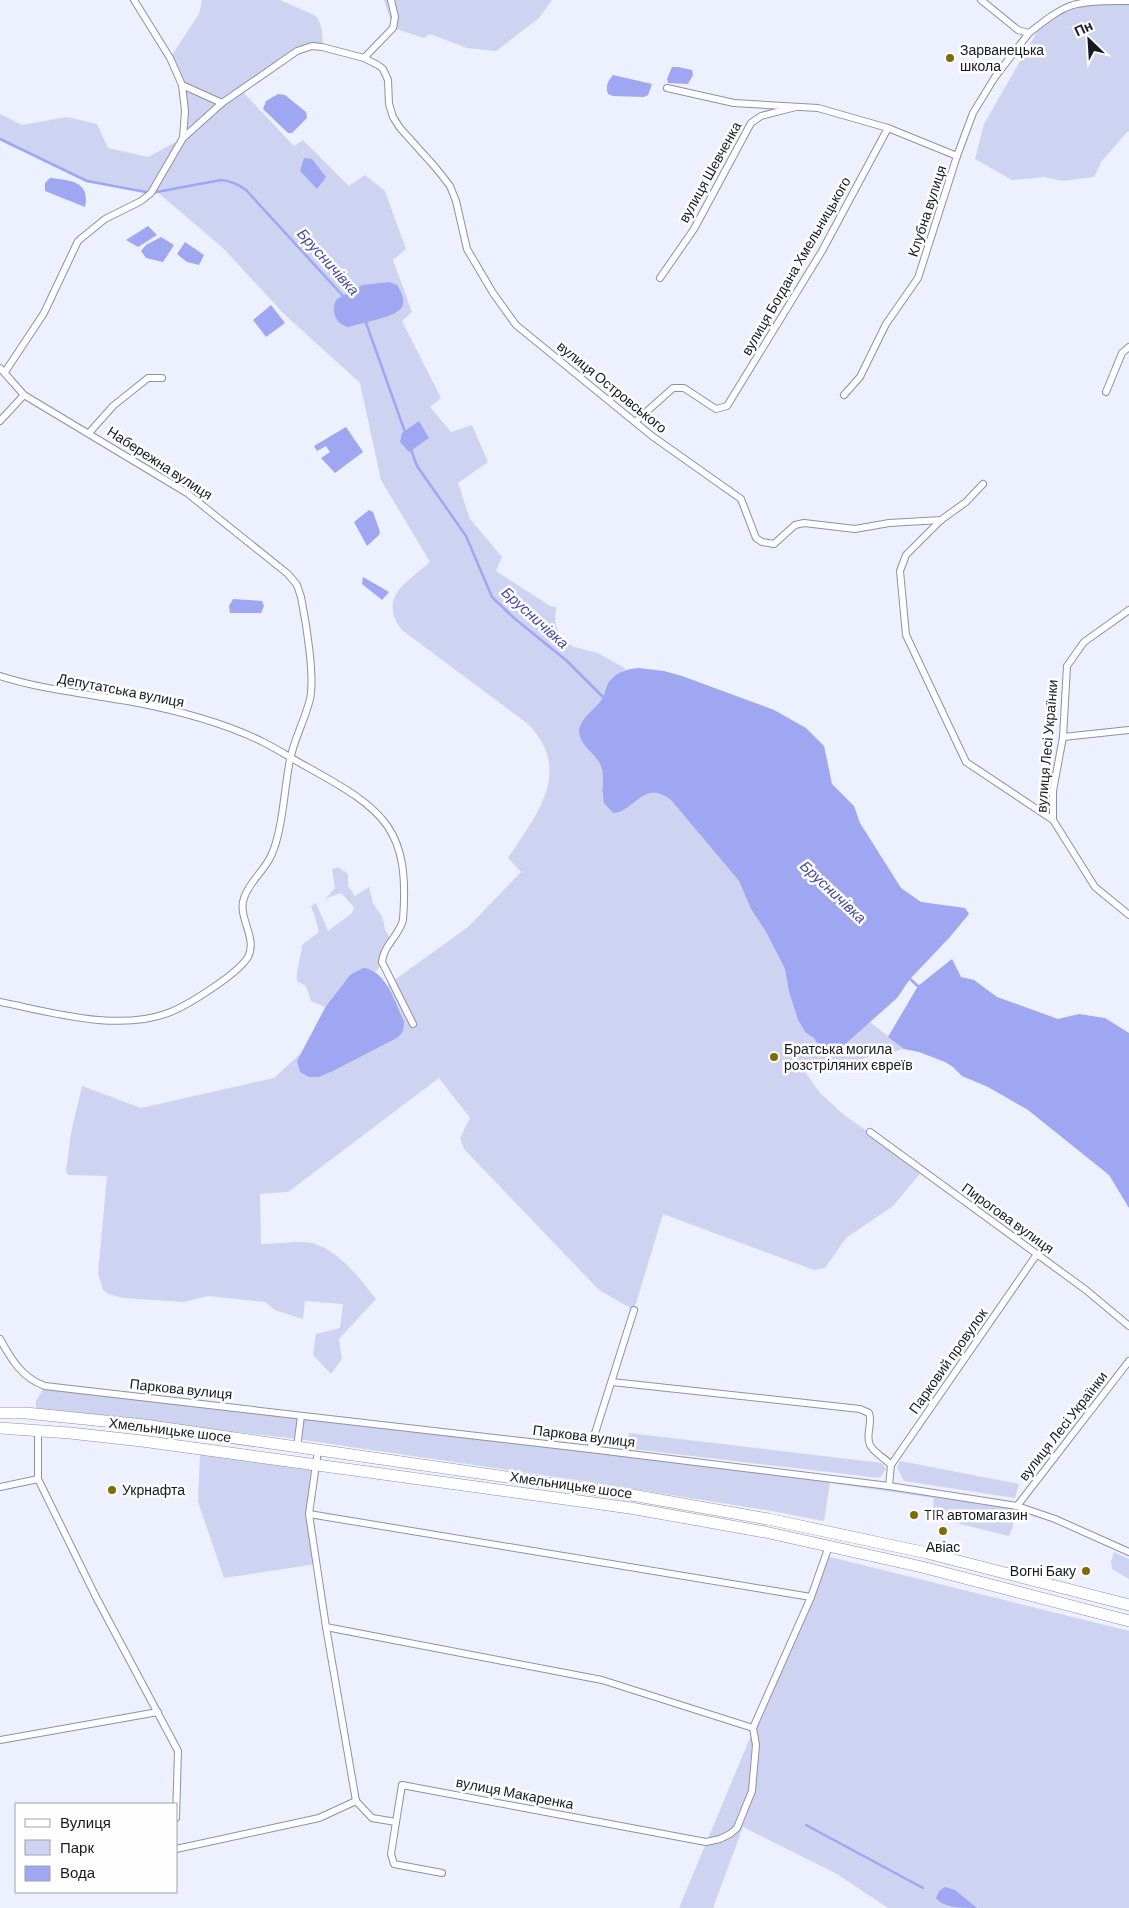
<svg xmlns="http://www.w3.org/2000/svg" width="1129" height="1908" viewBox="0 0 1129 1908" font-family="Barlow,sans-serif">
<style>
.green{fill:#cfd3f2}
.water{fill:#9fa6f2}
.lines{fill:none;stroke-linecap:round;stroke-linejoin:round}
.stream{stroke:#9fa6f2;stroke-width:2.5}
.street-casing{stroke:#8f91a3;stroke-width:8}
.highway-casing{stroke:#8f91a3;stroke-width:12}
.street{stroke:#fff;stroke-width:6}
.highway{stroke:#fff;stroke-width:11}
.poi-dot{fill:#806a03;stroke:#fefefe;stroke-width:2}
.labels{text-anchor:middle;stroke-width:5;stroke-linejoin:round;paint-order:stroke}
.poi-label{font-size:14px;fill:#181920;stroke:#fefefe;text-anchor:start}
.street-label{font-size:14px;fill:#181920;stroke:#fefefe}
.water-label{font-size:15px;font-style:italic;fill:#4948a1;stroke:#fefefe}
</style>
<rect width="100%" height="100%" fill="#edf0ff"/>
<g class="green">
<path d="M 202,0 L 280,0 L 316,16 C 323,26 323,35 322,47 L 304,48 L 241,90 L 294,146 L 303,140 L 349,186 L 365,175 L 385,191 L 406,249 L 393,260 L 412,312 L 402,321 L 441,398 L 430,407 L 451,432 L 472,425 L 488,462 L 458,483 L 470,519 L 502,557 L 496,571 L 550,606 L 556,607 L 555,622 L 561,639 L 574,647 L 598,653 L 626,669 L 611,678 L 607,684 L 603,698 L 582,724 L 580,738 C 588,749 604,761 604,776 C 605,783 603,791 602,797 L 613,813 C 634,813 643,778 671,800 L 739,881 L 751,909 L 766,932 L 785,969 L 789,992 L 798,1020 L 806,1033 L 814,1038 L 819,1046 L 842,1047 L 870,1022 L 904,1049 L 805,1072 L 820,1093 L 844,1115 L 923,1170 L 893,1206 L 846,1238 L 825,1268 L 814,1270 L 663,1214 L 634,1310 L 599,1290 L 464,1149 L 460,1138 L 470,1118 L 439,1078 L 288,1192 L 260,1194 L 261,1244 C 274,1244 301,1240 312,1243 C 339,1250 360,1279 376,1299 L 339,1339 L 342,1359 L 331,1374 L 313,1355 L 316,1334 L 340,1328 L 343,1304 L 305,1301 L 303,1319 L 275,1310 L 265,1302 L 208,1296 L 184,1302 L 123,1298 L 108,1294 L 103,1290 L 98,1273 L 107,1176 L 71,1175 L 68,1175 L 66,1171 L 71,1133 L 82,1086 L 141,1108 L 274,1078 L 301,1053 L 300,1061 L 319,1077 L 333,1071 L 397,1038 L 404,1021 L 386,986 L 468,927 L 521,872 L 508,858 C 536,815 574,771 528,724 L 402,630 C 377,598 407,582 430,562 L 381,480 L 360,383 L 283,313 L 224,249 L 155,190 L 151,193 L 87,181 L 0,138 L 0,114 L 22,125 L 67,117 L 97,124 L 108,148 L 148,157 L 183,138 L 183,92 L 170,58 L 199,14 Z"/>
<polygon points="384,0 552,0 539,18 496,51 467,48 430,34 424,38 393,28"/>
<polygon points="1129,4 1129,132 1128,131 1102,161 1094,177 1063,181 1044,177 1012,180 975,159 984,124 1038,30 1056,16 1073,9 1089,5"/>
<path d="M 338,867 L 348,874 L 348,886 L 355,896 L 369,887 L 373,903 L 383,918 L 385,930 L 390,938 L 381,953 L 379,968 L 375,972 L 370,969 L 350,975 L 325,1007 L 311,1001 L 306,986 L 297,981 C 296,969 301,958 302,945 L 319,932 L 315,917 L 311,906 L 316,903 L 328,931 L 352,913 L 354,907 L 341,893 L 325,899 L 335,888 L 332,869 Z"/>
<polygon points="45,1386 590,1449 1017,1506 1013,1526 1009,1536 932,1517 934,1498 830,1483 824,1521 766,1510 590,1482 297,1439 36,1408 36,1401"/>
<polygon points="629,1433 882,1463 886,1469 880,1478 633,1449 627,1442"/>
<polygon points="200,1453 315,1468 309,1514 316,1564 224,1578 198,1502"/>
<polygon points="900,1461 1019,1484 1015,1498 904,1481 897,1468"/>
<polygon points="1114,1552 1129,1559 1129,1579 1112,1569 1111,1562"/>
<polygon points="826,1556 1129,1631 1129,1908 888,1908 837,1874 743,1827 713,1908 679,1908"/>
</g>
<g class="water">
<polygon points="672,67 678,67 692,70 693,75 688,84 668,83 667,79"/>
<path d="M 613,75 L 652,84 L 648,95 L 644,97 L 613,96 L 608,94 C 605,86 608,81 613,75 Z"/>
<polygon points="278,94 285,95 306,112 307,118 292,133 288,133 263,109 266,101"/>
<polygon points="304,158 312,159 326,177 317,189 300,171"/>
<path d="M 50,178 C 69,180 91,181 85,207 L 45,191 L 45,183 Z"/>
<polygon points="148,226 157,235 138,247 126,240"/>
<polygon points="161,237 174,245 163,262 146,258 141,251 146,245"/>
<polygon points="185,242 204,255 199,265 187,262 177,254"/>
<path d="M 389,282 L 397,285 C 413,310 396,314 375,320 C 366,322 357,325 348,327 C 335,324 330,309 337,299 L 362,285 Z"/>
<polygon points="271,305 285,323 266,337 253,320"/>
<polygon points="419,421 429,438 409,452 400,442 402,433"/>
<polygon points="346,427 363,452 335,473 321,458 330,452 326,446 317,451 314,446"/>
<polygon points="369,510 373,512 380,532 379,535 367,546 354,522"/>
<polygon points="363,577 389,592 382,600 362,584"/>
<polygon points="233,599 262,601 264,606 261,613 230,613 229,606"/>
<path d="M 639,668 L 664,671 L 682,676 L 774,710 L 806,728 L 824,746 L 832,784 L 854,806 L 860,823 L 901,888 L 921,902 L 965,908 L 969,914 L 949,938 L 910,979 L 897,998 L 842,1047 L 835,1051 L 827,1050 L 819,1046 L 814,1038 L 806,1033 L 798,1020 L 789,992 L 785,969 L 766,932 L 751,909 L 739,881 L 671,800 C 643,778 634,813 613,813 L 604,803 C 600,788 607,775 599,762 C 593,752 578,743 579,730 C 581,718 596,708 602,699 C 606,693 605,685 611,679 C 619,671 628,669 639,668 Z"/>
<polygon points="952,959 961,977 974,980 997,997 1058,1019 1079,1014 1105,1018 1129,1033 1129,1208 1109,1175 1028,1110 988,1087 962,1076 953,1067 945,1062 919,1052 904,1049 888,1037 918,986"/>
<path d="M 363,968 C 386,969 395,1004 404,1021 C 404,1029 403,1033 397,1038 L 333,1071 L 319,1077 L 309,1077 L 300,1072 L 297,1061 L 326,1006 L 350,975 Z"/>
<path d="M 945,1887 L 955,1890 L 977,1908 C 963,1908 943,1908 936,1898 L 939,1891 Z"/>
</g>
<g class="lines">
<g class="stream">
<path d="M 0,139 L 87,181 L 151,193 L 221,180 C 231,181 238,184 246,190 L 344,297"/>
<polyline points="365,320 405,432"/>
<polyline points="410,447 417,466 466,536 492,597 514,618 567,661 605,699"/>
<polyline points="909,978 920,988"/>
<polyline points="806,1825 923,1888"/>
</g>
<g class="street-casing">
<g id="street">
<polyline points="134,0 170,58 182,85 222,103"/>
<path d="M 981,0 L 1018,30 L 1029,33 C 1042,23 1057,10 1073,5 C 1091,0 1111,1 1129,1"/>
<polyline points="364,58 393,28 395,17 391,0"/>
<polyline points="667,88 734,103 818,108 888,128 957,156"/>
<polyline points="183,138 222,103 297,51 312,46 322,47 364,58 378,65 383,69 388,80 389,104 393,117 400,128 436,168 450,186 456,201 467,249 493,293 516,325 652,436 741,499 756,538 762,542 774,544 795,525 804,523 855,529 889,523 941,520"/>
<polyline points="660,278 694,229 751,123 761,116 796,107"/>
<path d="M 0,368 L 24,395 L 187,493 L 288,574 L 297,585 L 301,597 C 306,622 315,676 310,699 C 305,720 294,739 290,760 C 284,789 283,830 271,856 C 264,871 249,882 244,898 C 237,917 258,938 248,957 C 238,974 187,1006 168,1013 C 117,1032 51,1012 0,1002"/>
<polyline points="5,372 44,313 78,241 105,219 141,201 151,193 183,138 185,111 182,85"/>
<polyline points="1106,392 1122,353 1129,347"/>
<polyline points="844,395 860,377 886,324 918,278 957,156 973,113 995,77 1029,33"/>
<polyline points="0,421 24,395"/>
<polyline points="635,422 673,388 684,388 716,409 727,406 822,251 888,128"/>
<polyline points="89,433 113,406 148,378 162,378"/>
<polyline points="983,484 966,502 941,520 906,555 900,571 906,635 966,762 1053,820"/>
<polyline points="1129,610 1084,642 1067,666 1063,737 1053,791 1053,820 1095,887 1129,915"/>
<path d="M 0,676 C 44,690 88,694 133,702 C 175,710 225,723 263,742 C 279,750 294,760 309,768 C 385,810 410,829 403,920 C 399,936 383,946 382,962 L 413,1024"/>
<polyline points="1063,737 1129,730"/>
<polyline points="870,1132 1086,1290 1129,1326"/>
<path d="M 0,1339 C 11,1359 22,1378 45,1386 L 590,1449 L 889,1486 L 1017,1506 L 1055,1519 L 1129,1552"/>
<path d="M 612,1382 L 860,1409 L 869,1413 C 873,1424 865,1435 870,1445 C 874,1453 885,1458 891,1465"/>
<polyline points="38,1430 38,1479 96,1597 178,1751 176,1818"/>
<polyline points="297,1447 301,1416"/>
<polyline points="590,1449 634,1310"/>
<polyline points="318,1450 309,1514 326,1627 356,1801"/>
<polyline points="889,1486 891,1465 1037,1254"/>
<polyline points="0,1487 38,1479"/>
<polyline points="1017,1506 1129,1361"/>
<polyline points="309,1514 811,1597"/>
<polyline points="326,1627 602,1680 753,1728"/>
<polyline points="0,1740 158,1712"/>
<polyline points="356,1801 372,1818 396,1822 402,1785 706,1842 720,1839 730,1834 737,1828 752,1791 756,1745 753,1728 811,1597 829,1546"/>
<polyline points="396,1822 391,1854 394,1864 442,1873"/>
<polyline points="176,1849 319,1818 356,1801"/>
</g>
</g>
<g class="highway-casing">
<g id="highway">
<polyline points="0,1413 26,1413 144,1425 632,1495 768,1519 927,1553 1129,1605"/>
<polyline points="0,1428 70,1433 142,1441 630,1508 765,1532 922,1567 1129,1621"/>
</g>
</g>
<use href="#street" class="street"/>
<use href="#highway" class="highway"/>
</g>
<g class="poi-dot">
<circle cx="950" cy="58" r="5"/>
<circle cx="774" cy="1057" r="5"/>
<circle cx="112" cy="1490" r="5"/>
<circle cx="914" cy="1515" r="5"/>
<circle cx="943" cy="1531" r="5"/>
<circle cx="1086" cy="1571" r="5"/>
</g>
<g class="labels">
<g class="poi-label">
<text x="960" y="55">Зарванецька<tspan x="960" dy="16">школа</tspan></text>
<text x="784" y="1054">Братська могила<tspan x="784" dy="16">розстріляних євреїв</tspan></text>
<text x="122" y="1495">Укрнафта</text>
<text x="924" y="1520">TIR автомагазин</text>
<text x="943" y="1552" text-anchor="middle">Авіас</text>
<text x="1076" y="1576" text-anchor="end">Вогні Баку</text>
</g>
<g class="street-label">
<text transform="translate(710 172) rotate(-61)" y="5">вулиця Шевченка</text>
<text transform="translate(927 211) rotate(-72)" y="5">Клубна вулиця</text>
<text transform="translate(796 266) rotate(-60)" y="5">вулиця Богдана Хмельницького</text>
<text transform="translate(612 387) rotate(39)" y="5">вулиця Островського</text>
<text transform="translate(160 463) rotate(33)" y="5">Набережна вулиця</text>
<text transform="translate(121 690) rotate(11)" y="5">Депутатська вулиця</text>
<text transform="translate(1047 746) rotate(-85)" y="5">вулиця Лесі Українки</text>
<text transform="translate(1008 1218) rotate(36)" y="5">Пирогова вулиця</text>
<text transform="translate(948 1361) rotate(-55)" y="5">Парковий провулок</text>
<text transform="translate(181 1389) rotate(6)" y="5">Паркова вулиця</text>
<text transform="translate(1063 1426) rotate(-52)" y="5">вулиця Лесі Українки</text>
<text transform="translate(170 1430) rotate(7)" y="5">Хмельницьке шосе</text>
<text transform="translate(584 1436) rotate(7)" y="5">Паркова вулиця</text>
<text transform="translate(571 1485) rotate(8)" y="5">Хмельницьке шосе</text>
<text transform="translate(515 1793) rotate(11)" y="5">вулиця Макаренка</text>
</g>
<g class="water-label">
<text transform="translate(328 262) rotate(48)" y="5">Брусничівка</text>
<text transform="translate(535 618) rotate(42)" y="5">Брусничівка</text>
<text transform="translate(833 892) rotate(43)" y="5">Брусничівка</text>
</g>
</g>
<rect x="15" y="1803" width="162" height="90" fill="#fefefe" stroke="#a2a2a5"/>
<rect x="25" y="1819" width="25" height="8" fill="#ffffff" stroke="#a2a2a5"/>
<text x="60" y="1828" font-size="15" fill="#181920">Вулиця</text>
<rect x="25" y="1840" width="25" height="15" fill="#cfd3f2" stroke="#a2a2a5"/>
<text x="60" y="1853" font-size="15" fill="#181920">Парк</text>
<rect x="25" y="1866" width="25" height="15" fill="#9fa6f2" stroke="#a2a2a5"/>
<text x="60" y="1878" font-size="15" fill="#181920">Вода</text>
<g transform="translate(1089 40) rotate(335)" stroke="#fefefe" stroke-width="4" paint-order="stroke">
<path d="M0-4L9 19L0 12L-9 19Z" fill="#181920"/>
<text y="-8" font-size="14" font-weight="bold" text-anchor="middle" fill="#181920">Пн</text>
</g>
</svg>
